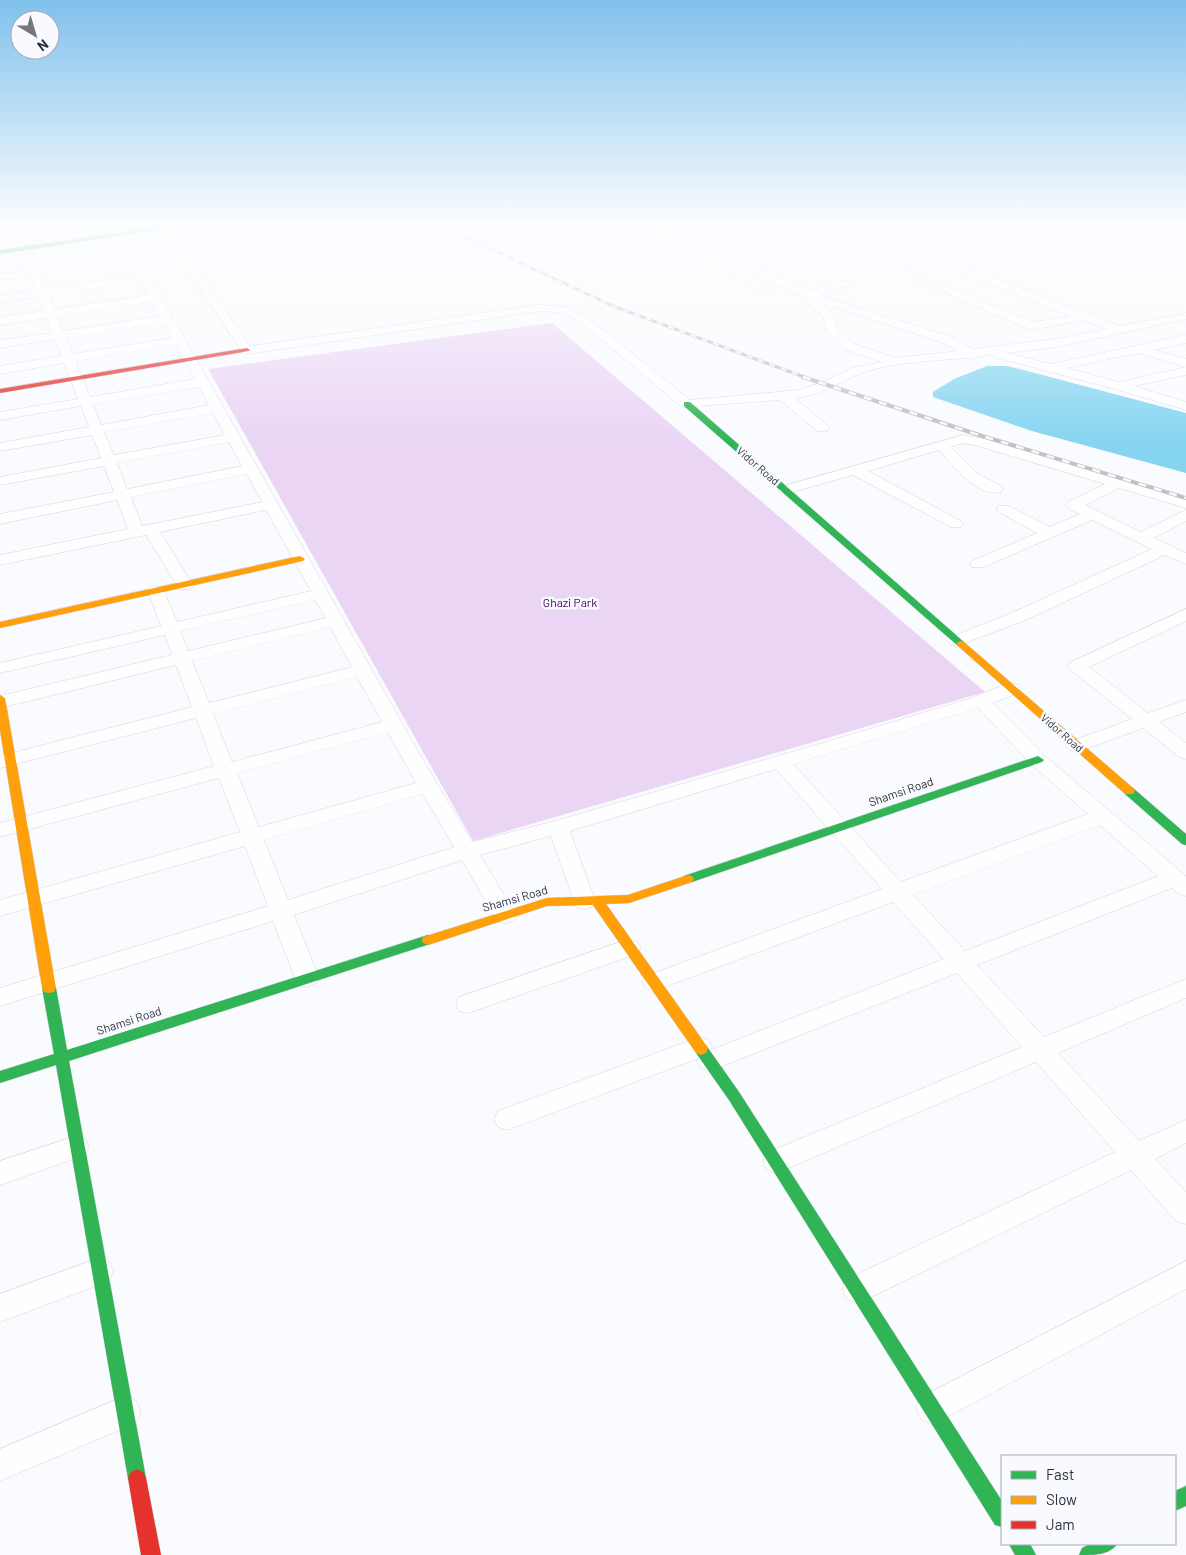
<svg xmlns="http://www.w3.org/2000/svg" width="1186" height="1555" viewBox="0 0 1186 1555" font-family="Barlow,sans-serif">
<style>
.green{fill:#ead5f5}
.water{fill:#85d5f1}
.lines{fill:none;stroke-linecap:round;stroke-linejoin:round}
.street-casing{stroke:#d4d6dd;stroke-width:1}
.fast-casing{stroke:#d4d6dd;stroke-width:1}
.slow-casing{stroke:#d4d6dd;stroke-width:1}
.jam-casing{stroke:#d4d6dd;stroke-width:1}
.street{fill:#fefeff;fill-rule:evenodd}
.fast{fill:#30b455;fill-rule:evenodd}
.slow{fill:#ff9f0a;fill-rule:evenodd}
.jam{fill:#e5322d;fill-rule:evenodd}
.rail-far1-casing{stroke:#c1c2c3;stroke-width:3}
.rail-casing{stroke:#c1c2c3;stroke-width:4}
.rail-far1{stroke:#f8faff;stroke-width:2;stroke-dasharray:6;stroke-linecap:butt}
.rail{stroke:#f8faff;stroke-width:2.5;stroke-dasharray:8;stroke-linecap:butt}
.shaded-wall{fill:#9c9fa2}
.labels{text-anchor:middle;stroke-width:5;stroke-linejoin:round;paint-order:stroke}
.far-street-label{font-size:11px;fill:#2d3039;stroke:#f8faff}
.park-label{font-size:12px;fill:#49035e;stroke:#f8faff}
.street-label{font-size:12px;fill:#2d3039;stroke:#f8faff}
</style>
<rect width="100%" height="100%" fill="#f9fbfe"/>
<polygon class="green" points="552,323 985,692 473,841 208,369"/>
<polygon class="water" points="987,366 1008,366 1186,413 1186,473 1032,431 933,397 933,392 954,379"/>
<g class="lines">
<g class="street-casing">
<g id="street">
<path d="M 156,224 L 166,224 L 250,346 L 539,305 L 564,307 L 586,316 L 690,400 L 799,390 L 823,382 L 852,368 L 882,362 L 844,349 L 827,332 L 823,316 L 802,300 L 802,296 L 756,275 L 749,265 C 763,247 809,242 831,239 L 808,234 L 728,235 L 687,226 L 686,224 L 705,224 L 728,229 L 808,228 L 841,235 L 842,238 L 869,238 L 890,244 L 891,253 L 886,257 L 888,260 L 887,262 L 879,262 L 874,257 L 881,252 L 881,248 C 856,238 781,248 760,266 L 764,271 L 809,291 L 842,281 L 850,281 L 852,283 L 850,285 L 819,295 L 951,337 L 973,349 L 1056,339 L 1106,329 L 1083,320 L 1032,330 L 1028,329 L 914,279 L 919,276 L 923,277 L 1033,322 L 1071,316 L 952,269 L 937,269 L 907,276 L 903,275 L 902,273 L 903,271 L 937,263 L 957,264 L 1120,326 L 1186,313 L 1186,319 L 1056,347 L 1007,353 L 1051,364 L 1186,335 L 1186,343 L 1154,350 L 1186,359 L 1186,367 L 1138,353 L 1067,368 L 1119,382 L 1186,367 L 1186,375 L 1134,386 L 1186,402 L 1186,410 L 1115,389 L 994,357 L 992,354 L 970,359 L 966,358 C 932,361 890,362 859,374 C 838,383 819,396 795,398 L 827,425 L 829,428 L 827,431 L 817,431 L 780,400 L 682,407 L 578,320 L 562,313 L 539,311 L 247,354 L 243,353 ZM 819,302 L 943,343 L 959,351 L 896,358 L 852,343 L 839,331 L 832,313 Z"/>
<polygon points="651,224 662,224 680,240 710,254 774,289 772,291 764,291 672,244"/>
<path d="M 121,232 L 126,235 L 420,755 L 472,842 L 555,821 L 836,739 L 969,699 L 1004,685 L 1011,683 L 1018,685 L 1020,689 L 1018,693 L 993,703 L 1045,756 L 1186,876 L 1186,896 L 1178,893 L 1172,888 L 977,965 L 1044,1037 L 1186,979 L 1186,998 L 1058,1053 L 1139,1141 L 1186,1120 L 1186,1143 L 1155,1159 L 1186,1192 L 1186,1224 L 1176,1221 L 1131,1170 L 867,1299 L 857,1303 L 847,1299 L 842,1289 L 847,1279 L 1115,1152 L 1036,1062 L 786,1169 L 776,1173 L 766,1169 L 763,1161 L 766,1153 L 1022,1047 L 957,973 L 710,1071 L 701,1068 L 697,1061 L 699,1058 L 507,1130 L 498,1127 L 494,1119 L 498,1111 L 700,1037 L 709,1040 L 712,1047 L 711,1050 L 944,959 L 893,902 L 662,988 L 654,991 L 646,988 L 642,982 L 646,976 L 882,889 L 776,769 L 570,831 L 595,901 L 592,907 L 584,909 L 576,907 L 551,836 L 480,855 L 516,915 L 513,921 L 505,923 L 497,921 L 462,860 L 294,915 L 319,978 L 315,984 L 307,987 L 299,984 L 295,978 L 273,921 L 0,1006 L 0,988 L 268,906 L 245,846 L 0,916 L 0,900 L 240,832 L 219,778 L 0,837 L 0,823 L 214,766 L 196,718 L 0,768 L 0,756 L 192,707 L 176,665 L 0,708 L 0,696 L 172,655 L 165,635 L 0,673 L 0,663 L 161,626 L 148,591 L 150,587 L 162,587 L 164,591 L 177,622 L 311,591 L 266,510 L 160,532 L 193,585 L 191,589 L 179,589 L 146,535 L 0,565 L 0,555 L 128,529 L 117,500 L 0,524 L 0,514 L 114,492 L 104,466 L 0,485 L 0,477 L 101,458 L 92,435 L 0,451 L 0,443 L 89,427 L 81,406 L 0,420 L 0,412 L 78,399 L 64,363 L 0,374 L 0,366 L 61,356 L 55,339 L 0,348 L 0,340 L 52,333 L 46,318 L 0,325 L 0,317 L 44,311 L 38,297 L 0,302 L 0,296 L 36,290 L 30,276 L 0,280 L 0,274 L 28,270 L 20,249 L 25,246 L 30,249 L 38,269 L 128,257 L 116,235 ZM 131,262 L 138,276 L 46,289 L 41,275 ZM 141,282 L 149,295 L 55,309 L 49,295 ZM 152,302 L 160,316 L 63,331 L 57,316 ZM 164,323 L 172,338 L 73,354 L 66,338 ZM 176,345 L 195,379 L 90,397 L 76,361 ZM 199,387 L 209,405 L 101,425 L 93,404 ZM 213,413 L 225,435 L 114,455 L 104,432 ZM 229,442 L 242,466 L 127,489 L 117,463 ZM 247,474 L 262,502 L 142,526 L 131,497 ZM 315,600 L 326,618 L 188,651 L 180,631 ZM 330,627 L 352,667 L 209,703 L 192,661 ZM 357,677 L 382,722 L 232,762 L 213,714 ZM 978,708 L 1031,764 L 1088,814 L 901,882 L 793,764 ZM 388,732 L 416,783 L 259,827 L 237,773 ZM 423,794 L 454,847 L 288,900 L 264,840 ZM 1100,825 L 1158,876 L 965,951 L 913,895 Z"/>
<path d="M 963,435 L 985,439 L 1186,498 L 1186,508 L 1119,488 L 1085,505 L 1141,532 L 1186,510 L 1186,521 L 1154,538 L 1186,553 L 1186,564 L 1165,555 L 1028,619 L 957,646 L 951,645 L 948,641 L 951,637 L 1016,611 L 1152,549 L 1092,520 L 984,567 L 972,567 L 970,564 L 972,561 L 1037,533 L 999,512 L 996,509 L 999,506 L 1009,506 L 1050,527 L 1080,514 L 1068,508 L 1065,505 L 1068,502 L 1105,484 L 978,446 L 963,443 L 951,447 L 977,473 L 1001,486 L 1003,489 L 1001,492 C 977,498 953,465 939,450 L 868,471 L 961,521 L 964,524 L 961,527 L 951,527 L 853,475 L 785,494 L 780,493 L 778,490 L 780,487 Z"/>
<polygon points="1186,609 1186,621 1089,667 1148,713 1186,700 1186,712 1159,722 1186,743 1186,759 1179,757 1143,728 1083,750 1076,752 1069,750 1066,746 1069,742 1132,719 1071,670 1068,666 1071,662"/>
<polygon points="629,939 637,942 641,948 637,954 468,1013 459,1011 456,1004 459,997"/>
<polygon points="76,1136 85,1139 89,1147 85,1155 0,1185 0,1161"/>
<polygon points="99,1258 109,1261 113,1271 109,1281 0,1322 0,1294"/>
<polygon points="1186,1261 1186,1289 943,1419 932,1424 921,1419 916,1408 921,1397"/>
<polygon points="125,1396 136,1401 141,1412 136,1423 0,1481 0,1449"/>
</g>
</g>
<g class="fast-casing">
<g id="fast">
<polygon points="164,226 166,229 0,254 0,250"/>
<polygon points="684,402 690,402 964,642 966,644 964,646 958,646 684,406"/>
<polygon points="1038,756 1044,760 1042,762 692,882 684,882 682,879 684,876"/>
<polygon points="1129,787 1133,788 1186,834 1186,845 1182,844 1125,794 1123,791 1125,788"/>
<polygon points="428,935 433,937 434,940 433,943 69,1061 146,1478 143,1484 137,1487 131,1484 128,1478 56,1065 0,1083 0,1071 54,1054 42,988 44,984 49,983 54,984 56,988 67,1050"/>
<polygon points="701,1043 706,1045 739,1092 1002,1501 1002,1527 995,1525 729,1100 696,1053 694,1049 696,1045"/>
<polygon points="1186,1486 1186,1506 1175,1511 1175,1491"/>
<polygon points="1009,1544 1030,1544 1036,1555 1015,1555"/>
<path d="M 1090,1544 L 1117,1544 C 1110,1555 1094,1555 1079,1555 L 1082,1548 Z"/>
</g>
</g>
<g class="slow-casing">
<g id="slow">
<polygon points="300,556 305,559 303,561 0,628 0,622"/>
<polygon points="961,641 964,642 1133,788 1135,791 1133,794 1125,794 958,646 956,644 958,642"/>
<polygon points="0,695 5,698 56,988 54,992 49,993 44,992 42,988 0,730"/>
<polygon points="688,875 692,876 694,879 692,882 629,903 606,904 706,1045 708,1049 706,1053 701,1055 696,1053 593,905 547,906 428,945 423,943 422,940 423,937 547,898 628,895"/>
</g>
</g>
<g class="jam-casing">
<g id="jam">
<polygon points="247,348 250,350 249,351 0,393 0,389"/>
<polygon points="137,1469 143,1472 146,1478 161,1555 141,1555 128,1478 131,1472"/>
</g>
</g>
<use href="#street" class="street"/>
<use href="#fast" class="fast"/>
<use href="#slow" class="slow"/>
<use href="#jam" class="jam"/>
<g class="rail-far1-casing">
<polyline id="rail-far1" points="438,224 613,306 807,378"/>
</g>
<g class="rail-casing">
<polyline id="rail" points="803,377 979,435 1186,498"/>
</g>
<use href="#rail-far1" class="rail-far1"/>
<use href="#rail" class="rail"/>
</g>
<polygon class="shaded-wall" points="253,224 266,224 253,226"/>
<linearGradient id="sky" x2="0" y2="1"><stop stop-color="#80c1ec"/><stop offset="0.51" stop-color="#fcfdff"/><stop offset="1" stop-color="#fcfdff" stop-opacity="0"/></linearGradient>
<rect width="1186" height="442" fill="url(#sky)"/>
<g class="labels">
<g class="far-street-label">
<text transform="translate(758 466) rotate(41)" y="4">Vidor Road</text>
<text transform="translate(1062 733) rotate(41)" y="4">Vidor Road</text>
</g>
<g class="park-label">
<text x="570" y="607">Ghazi Park</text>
</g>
<g class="street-label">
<text transform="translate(901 792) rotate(-19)" y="4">Shamsi Road</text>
<text transform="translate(515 899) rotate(-16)" y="4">Shamsi Road</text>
<text transform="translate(129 1021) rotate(-18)" y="4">Shamsi Road</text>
</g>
</g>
<rect x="1001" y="1455" width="175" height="90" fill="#f8faff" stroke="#a7a9b0"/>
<rect x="1011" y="1471" width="25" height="8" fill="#30b455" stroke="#a7a9b0"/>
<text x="1046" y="1480" font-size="15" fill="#2d3039">Fast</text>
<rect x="1011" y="1496" width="25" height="8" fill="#ff9f0a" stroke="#a7a9b0"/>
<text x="1046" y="1505" font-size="15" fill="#2d3039">Slow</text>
<rect x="1011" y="1521" width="25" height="8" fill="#e5322d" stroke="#a7a9b0"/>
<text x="1046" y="1530" font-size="15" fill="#2d3039">Jam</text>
<g transform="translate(35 35) rotate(142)"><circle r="24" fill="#f8faff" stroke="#a7a9b0"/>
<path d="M0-4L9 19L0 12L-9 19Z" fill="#74777e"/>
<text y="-8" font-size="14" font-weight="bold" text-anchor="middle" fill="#2d3039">N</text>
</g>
</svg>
